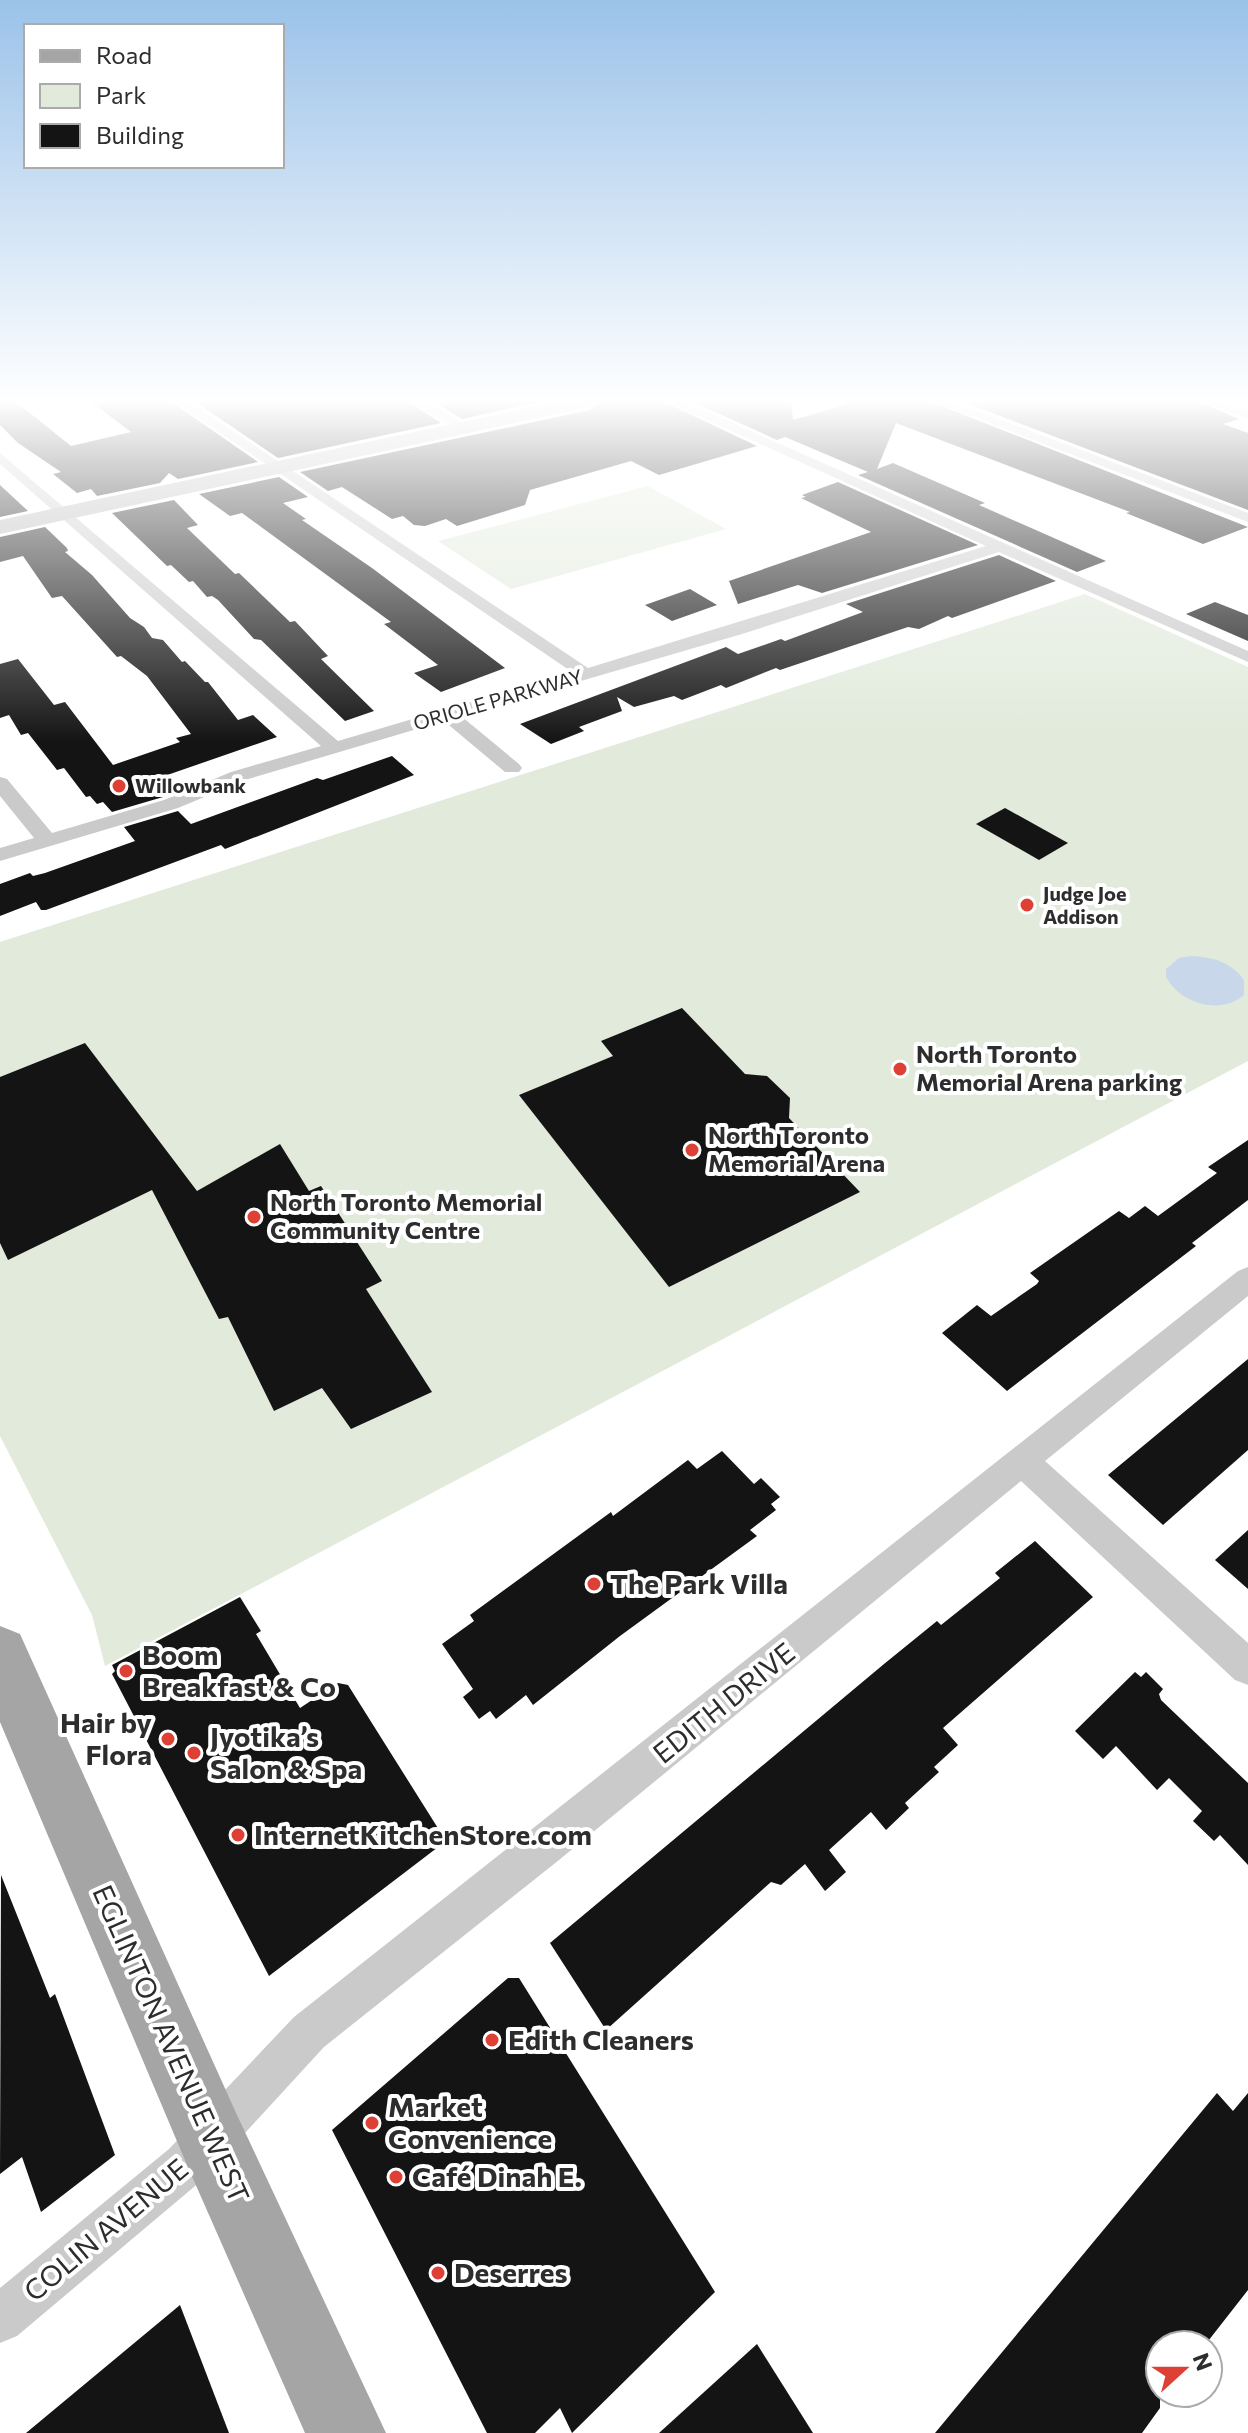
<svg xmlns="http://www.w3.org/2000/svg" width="1248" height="2433" viewBox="0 0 1248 2433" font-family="Commissioner,sans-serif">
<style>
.green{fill:#e1eadb}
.water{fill:#c8d8ea}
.building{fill:#141414}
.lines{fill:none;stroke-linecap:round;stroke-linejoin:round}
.minor{fill:#cacaca;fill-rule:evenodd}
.secondary{fill:#b7b7b7;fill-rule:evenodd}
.primary{fill:#a5a5a5;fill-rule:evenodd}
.poi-dot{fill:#df4035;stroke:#fff;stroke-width:3}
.labels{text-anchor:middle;stroke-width:8;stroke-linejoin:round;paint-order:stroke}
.far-street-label{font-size:20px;fill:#2d2d2d;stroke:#fff}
.far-poi-label{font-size:20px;font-weight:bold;fill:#2d2d2d;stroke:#fff;text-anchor:start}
.poi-label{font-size:24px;font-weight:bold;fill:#2d2d2d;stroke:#fff;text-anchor:start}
.near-poi-label{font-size:28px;font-weight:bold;fill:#2d2d2d;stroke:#fff;text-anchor:start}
.near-street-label{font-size:28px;fill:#2d2d2d;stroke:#fff}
</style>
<rect width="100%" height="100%" fill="#fff"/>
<g class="green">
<polygon points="648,486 726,529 511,589 438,541"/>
<polygon points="1085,594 1248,667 1248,1061 105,1666 92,1615 0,1436 0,942"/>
</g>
<path class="water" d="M 1191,956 C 1213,957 1231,962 1244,980 L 1244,995 C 1220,1016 1180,1003 1166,977 L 1166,969 L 1179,958 Z"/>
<g class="building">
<polygon points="0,401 15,401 71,446 131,432 90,401 170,401 258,462 178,479 169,473 160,483 97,496 91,489 77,493 53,474 61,472 18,443 0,425"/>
<polygon points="194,401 407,401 441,423 278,458"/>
<polygon points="433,401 543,401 462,419"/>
<polygon points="601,401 662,401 757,446 659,475 631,461 530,490 525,505 457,526 446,519 425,526 414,525 403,516 392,519 342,487 328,491 300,472 590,410"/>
<polygon points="691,401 791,401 793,420 848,404 846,401 929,401 1248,527 1203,544 1126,513 1130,512 896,423 877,469 893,463 985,503 979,505 1106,561 1077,572 858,475 868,472 785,437 777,440"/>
<polygon points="961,401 1197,401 1239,419 1223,424 1248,433 1248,510"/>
<polygon points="279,477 308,497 283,503 306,519 302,520 372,568 505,668 441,692 414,673 438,665 384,624 391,622 242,513 230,516 199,494"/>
<polygon points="838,482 978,545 822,593 798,585 738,604 729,581 871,532 801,498 806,497 802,495"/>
<polygon points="0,485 28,511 0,517"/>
<polygon points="174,500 198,525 187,528 235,574 239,573 290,622 295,621 328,656 321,659 374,711 345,721 261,640 254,639 218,600 212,596 207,597 193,581 189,582 171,565 167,566 112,513"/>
<polygon points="45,527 67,548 68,551 65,552 92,575 130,618 144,627 152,638 163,640 182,662 185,661 205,682 208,682 238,720 253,715 277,737 150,781 163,797 112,812 103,802 97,804 90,796 86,797 64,768 57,770 28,733 21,735 9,715 0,718 0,664 18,659 54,705 65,702 113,765 180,742 176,738 191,734 147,676 121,656 117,657 62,596 52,598 23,556 0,562 0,537"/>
<polygon points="999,555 1056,581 952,618 948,616 919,629 908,627 780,670 776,668 726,688 721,685 682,700 674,696 634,707 617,697 622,711 579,727 584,731 551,744 520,724 726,647 738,654 781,639 785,641 863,612 846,604"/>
<polygon points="690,589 717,605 672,621 645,605"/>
<polygon points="1215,602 1248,615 1248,641 1186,614"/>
<polygon points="392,756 414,775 225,849 221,845 46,910 41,910 36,902 0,916 0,884 30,873 33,876 45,873 135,841 124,827 178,811 191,824 317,778 323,780"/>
<polygon points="1005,808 1068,843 1039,860 976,824"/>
<polygon points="682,1008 745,1074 767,1076 790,1098 789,1118 860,1192 669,1287 519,1095 613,1056 601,1041"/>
<polygon points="85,1043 197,1191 280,1144 309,1191 321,1186 382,1281 366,1289 432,1392 351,1429 322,1388 274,1411 228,1317 219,1319 152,1190 8,1260 0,1243 0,1077"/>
<polygon points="1248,1140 1248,1200 1192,1243 1196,1246 1007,1391 942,1333 977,1305 991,1316 1037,1284 1039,1281 1030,1273 1119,1211 1129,1218 1145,1206 1158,1216 1217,1173 1208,1167"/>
<polygon points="1248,1359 1248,1450 1163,1525 1108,1475"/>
<polygon points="722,1451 754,1484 761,1478 780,1497 771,1504 776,1510 750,1530 757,1536 620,1636 533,1705 526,1695 496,1719 490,1711 479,1719 463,1697 473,1689 442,1644 474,1621 470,1615 611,1512 613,1516 688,1460 697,1469"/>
<polygon points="1248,1530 1248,1589 1215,1560"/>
<polygon points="1035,1541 1093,1597 943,1728 958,1745 934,1767 939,1772 905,1803 909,1808 886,1830 871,1812 829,1850 846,1872 825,1891 805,1864 781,1885 771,1882 606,2030 550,1943 884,1664 937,1621 941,1625 1000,1578 995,1573"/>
<polygon points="240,1597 261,1631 256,1634 300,1708 338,1683 348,1685 446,1841 269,1976 112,1674 115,1671 112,1665"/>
<polygon points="1135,1672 1141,1677 1146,1672 1163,1689 1159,1694 1161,1700 1248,1783 1248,1865 1220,1835 1214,1841 1193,1821 1202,1811 1169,1778 1157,1790 1116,1746 1103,1759 1075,1731"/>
<polygon points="1,1875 50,1998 55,1994 115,2155 41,2212 22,2157 0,2174"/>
<polygon points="508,1978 519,1978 715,2292 572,2433 560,2408 535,2433 487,2433 332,2130"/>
<polygon points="1217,2093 1233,2111 1248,2093 1248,2290 1205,2345 1160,2345 1160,2408 1142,2433 935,2433"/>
<polygon points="180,2305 229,2433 26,2433"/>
<polygon points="757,2344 813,2433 659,2433"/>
</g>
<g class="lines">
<g class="minor">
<polygon points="173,401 188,401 588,668 986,546 665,401 683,401 1248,651 1248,662 999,552 742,634 461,716 519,764 522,768 519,772 505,772 444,721 245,780 178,808 0,861 0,848 34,838 0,796 0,777 7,779 52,833 164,800 231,772 321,746 0,464 0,453 338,741 572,672"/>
<polygon points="410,401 426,401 474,429 462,432"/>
<polygon points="932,401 951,401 1248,513 1248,522"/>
<polygon points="1200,401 1220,401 1248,411 1248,419"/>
<polygon points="1248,1267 1248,1296 1045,1461 1248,1643 1248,1685 1235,1680 1021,1481 559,1860 324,2047 201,2181 17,2336 0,2343 0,2288 169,2149 294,2017 1238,1271"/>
</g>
<polygon class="secondary" points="560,401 598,401 589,407 0,534 0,520"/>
<polygon class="primary" points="0,1626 20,1634 237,2115 386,2433 305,2433 187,2165 0,1722"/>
</g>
<linearGradient id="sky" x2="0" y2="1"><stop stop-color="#9bc2e9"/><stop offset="0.54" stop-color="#fff"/><stop offset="1" stop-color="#fff" stop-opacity="0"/></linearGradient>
<rect width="1248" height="742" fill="url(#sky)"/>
<g class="poi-dot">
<circle cx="119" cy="786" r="8"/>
<circle cx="1027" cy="905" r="8"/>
<circle cx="900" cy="1069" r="8"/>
<circle cx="692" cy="1150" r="8"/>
<circle cx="254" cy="1217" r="8"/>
<circle cx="594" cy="1584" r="8"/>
<circle cx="126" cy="1671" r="8"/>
<circle cx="168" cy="1739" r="8"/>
<circle cx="194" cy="1753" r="8"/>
<circle cx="238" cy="1835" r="8"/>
<circle cx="492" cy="2040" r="8"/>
<circle cx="372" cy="2123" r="8"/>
<circle cx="396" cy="2177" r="8"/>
<circle cx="438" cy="2273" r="8"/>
</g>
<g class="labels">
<g class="far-street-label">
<text transform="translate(498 700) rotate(-16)" y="7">ORIOLE PARKWAY</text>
</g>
<g class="far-poi-label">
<text x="135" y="793">Willowbank</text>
<text x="1043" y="901">Judge Joe<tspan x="1043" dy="23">Addison</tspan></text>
</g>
<g class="poi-label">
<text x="916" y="1063">North Toronto<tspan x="916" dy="28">Memorial Arena parking</tspan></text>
<text x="708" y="1144">North Toronto<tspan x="708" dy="28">Memorial Arena</tspan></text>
<text x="270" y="1211">North Toronto Memorial<tspan x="270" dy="28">Community Centre</tspan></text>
</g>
<g class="near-poi-label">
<text x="610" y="1594">The Park Villa</text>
<text x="142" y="1665">Boom<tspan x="142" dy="32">Breakfast &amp; Co</tspan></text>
<text x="152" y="1733" text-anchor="end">Hair by<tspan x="152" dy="32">Flora</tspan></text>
<text x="210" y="1747">Jyotika’s<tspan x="210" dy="32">Salon &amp; Spa</tspan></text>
<text x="254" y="1845">InternetKitchenStore.com</text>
<text x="508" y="2050">Edith Cleaners</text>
<text x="388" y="2117">Market<tspan x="388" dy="32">Convenience</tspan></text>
<text x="412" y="2187">Café Dinah E.</text>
<text x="454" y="2283">Deserres</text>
</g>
<g class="near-street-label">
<text transform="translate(724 1703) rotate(-39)" y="10">EDITH DRIVE</text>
<text transform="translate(171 2044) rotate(66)" y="10">EGLINTON AVENUE WEST</text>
<text transform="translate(106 2230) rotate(-40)" y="10">COLIN AVENUE</text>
</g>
</g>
<rect x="24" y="24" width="260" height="144" fill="#ffffff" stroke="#ababab" stroke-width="2"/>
<rect x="40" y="50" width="40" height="12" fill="#a5a5a5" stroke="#ababab" stroke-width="2"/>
<text x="96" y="64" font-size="24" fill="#2d2d2d">Road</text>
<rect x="40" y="84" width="40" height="24" fill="#e1eadb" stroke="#ababab" stroke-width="2"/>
<text x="96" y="104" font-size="24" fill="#2d2d2d">Park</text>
<rect x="40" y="124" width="40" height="24" fill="#141414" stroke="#ababab" stroke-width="2"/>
<text x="96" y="144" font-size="24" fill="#2d2d2d">Building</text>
<g transform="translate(1184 2369) rotate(69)"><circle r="38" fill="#ffffff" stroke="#ababab" stroke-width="2"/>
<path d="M0-6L14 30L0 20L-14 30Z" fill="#df4035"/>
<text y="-12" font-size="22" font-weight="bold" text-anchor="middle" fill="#2d2d2d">N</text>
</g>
</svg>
